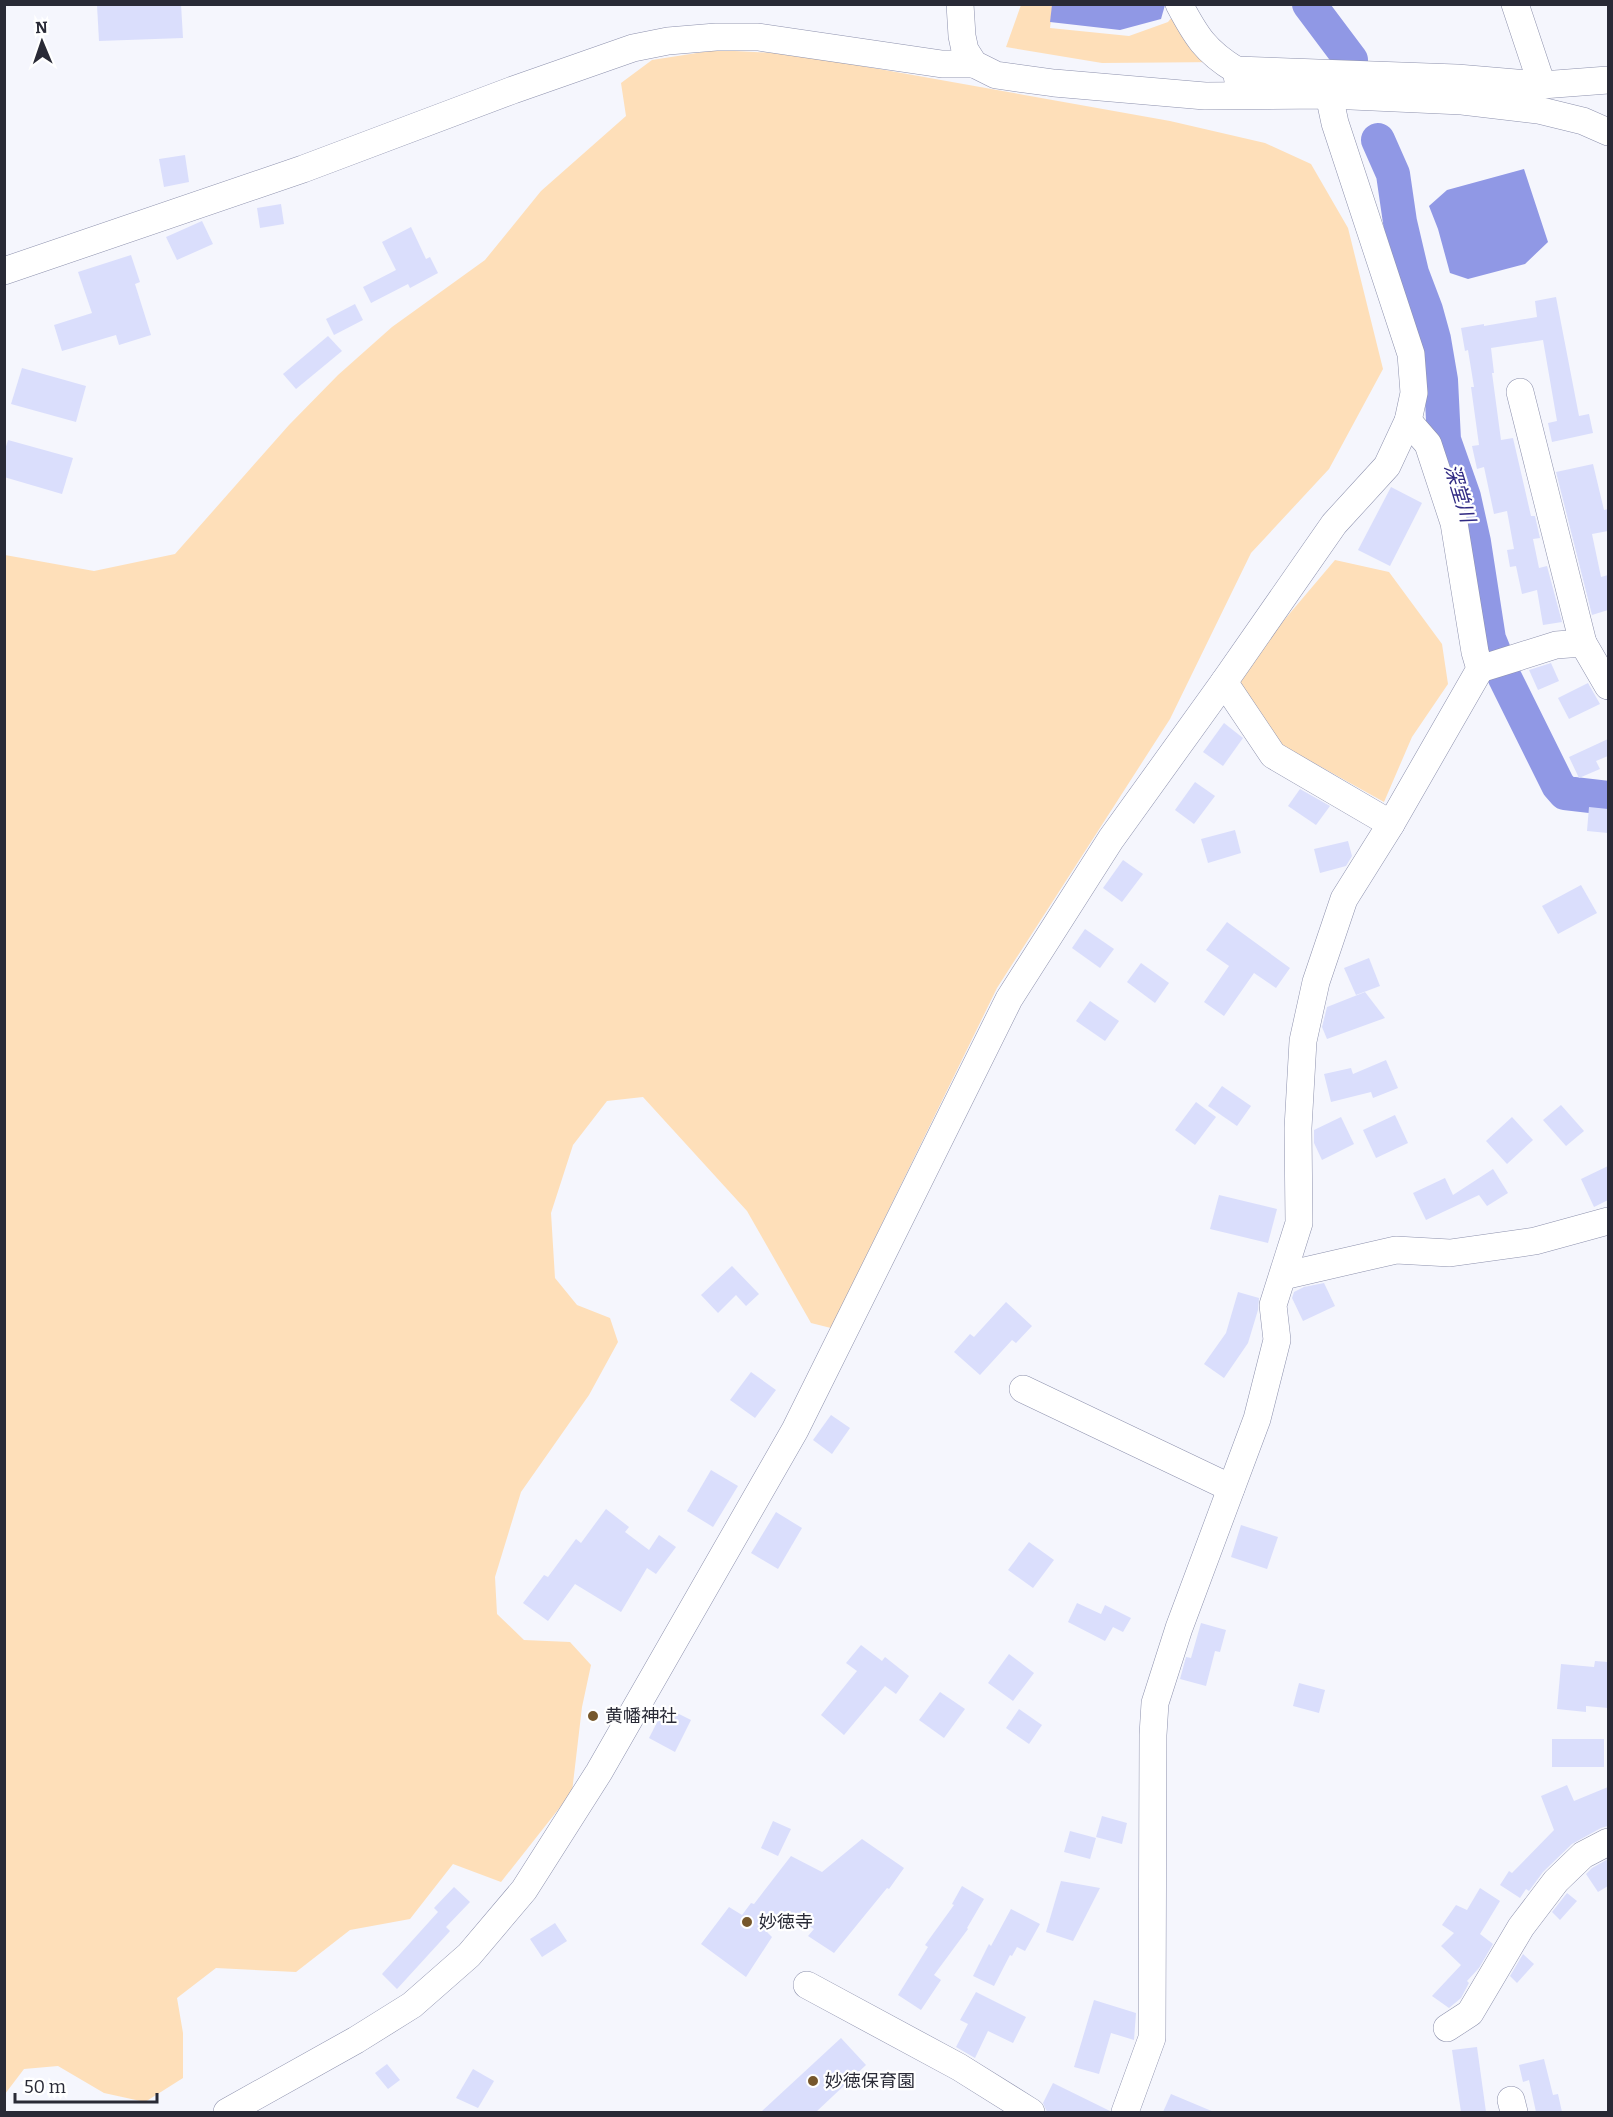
<svg xmlns="http://www.w3.org/2000/svg" width="1613" height="2117" viewBox="0 0 1613 2117" font-family="Bitter,'Noto Sans JP',serif">
<style>
.green{fill:#fedfb9}
.water{fill:#9098e5}
.lines{fill:none;stroke-linecap:round;stroke-linejoin:round}
.river{stroke:#9098e5;stroke-width:34}
.building{fill:#dadefc}
.minor-casing{stroke:#8d91ad;stroke-width:28}
.minor{stroke:#fff;stroke-width:27}
.poi-dot{fill:#76572c;stroke:#fff;stroke-width:2}
.labels{text-anchor:middle;stroke-width:4.5;stroke-linejoin:round;paint-order:stroke}
.poi-label{font-size:18px;fill:#292a36;stroke:#fff;text-anchor:start}
.water-label{font-size:20px;font-style:italic;fill:#302a83;stroke:#fff}
</style>
<rect width="100%" height="100%" fill="#f5f6fd"/>
<g class="green">
<polygon points="1021,5 1053,5 1050,28 1129,36 1168,22 1176,12 1223,62 1102,63 1006,47"/>
<polygon points="716,50 795,54 1170,121 1265,143 1311,164 1348,228 1383,369 1329,469 1251,553 1170,719 997,988 831,1328 811,1323 747,1211 643,1097 607,1101 573,1145 551,1213 555,1278 577,1305 610,1318 618,1342 589,1395 521,1492 495,1577 497,1614 524,1640 570,1642 591,1665 582,1707 572,1792 501,1882 453,1864 410,1919 350,1930 296,1972 216,1968 177,1998 183,2033 183,2078 145,2102 104,2093 58,2066 24,2069 5,2094 5,2112 5,555 94,571 175,554 289,425 338,375 392,327 485,260 541,191 626,116 621,83 652,60"/>
<polygon points="1335,560 1389,572 1442,644 1448,684 1412,737 1384,802 1280,744 1235,678"/>
</g>
<g class="water">
<polygon points="1052,5 1165,4 1165,5 1161,19 1120,30 1050,22"/>
<polygon points="1524,169 1548,242 1525,264 1468,279 1450,273 1438,229 1429,206 1447,190"/>
</g>
<g class="lines">
<g class="river">
<polyline points="1309,4 1351,60"/>
<polyline points="1378,140 1393,174 1400,222 1412,273 1426,310 1434,339 1441,380 1444,440 1464,497 1474,542 1489,639 1505,678 1558,785 1565,793 1608,798"/>
</g>
</g>
<g class="building">
<polygon points="181,4 183,38 99,41 97,5"/>
<polygon points="185,155 189,182 164,187 159,159"/>
<polygon points="281,204 284,224 260,228 257,208"/>
<polygon points="202,221 213,244 177,260 166,237"/>
<polygon points="411,227 426,259 430,257 438,273 410,288 408,284 371,303 363,287 396,270 382,242"/>
<polygon points="131,255 140,282 135,284 151,335 119,345 116,335 62,351 54,325 92,313 78,272"/>
<polygon points="1556,297 1579,416 1589,414 1593,433 1552,442 1548,423 1557,421 1543,340 1491,348 1494,373 1492,373 1501,440 1513,438 1531,516 1535,516 1540,538 1533,539 1539,568 1547,566 1562,622 1543,625 1537,590 1522,594 1516,566 1510,567 1507,550 1514,549 1507,511 1494,514 1484,467 1477,469 1472,446 1479,445 1471,387 1474,387 1468,350 1465,351 1461,328 1484,324 1484,326 1537,317 1535,301"/>
<polygon points="355,304 363,320 334,335 326,319"/>
<polygon points="328,336 342,351 296,389 283,374"/>
<polygon points="22,368 86,386 76,422 11,404"/>
<polygon points="8,440 73,458 62,494 4,477 4,453"/>
<polygon points="1593,464 1604,510 1608,509 1608,531 1592,534 1601,577 1608,575 1608,610 1592,615 1556,472"/>
<polygon points="1391,487 1422,503 1390,566 1358,550"/>
<polygon points="1551,663 1559,681 1538,690 1529,670"/>
<polygon points="1588,683 1600,704 1569,719 1558,698"/>
<polygon points="1224,723 1243,738 1223,766 1203,752"/>
<polygon points="1608,739 1608,756 1596,761 1600,769 1579,778 1569,757"/>
<polygon points="1195,782 1215,796 1194,824 1175,810"/>
<polygon points="1300,789 1330,806 1316,825 1288,806"/>
<polygon points="1589,807 1608,809 1608,833 1587,831"/>
<polygon points="1235,830 1241,853 1208,863 1201,839"/>
<polygon points="1348,841 1352,856 1346,866 1320,873 1314,849"/>
<polygon points="1123,860 1143,874 1122,902 1103,888"/>
<polygon points="1581,885 1597,913 1558,934 1542,906"/>
<polygon points="1227,922 1290,968 1276,988 1254,973 1224,1016 1204,1002 1229,966 1206,950"/>
<polygon points="1085,929 1114,949 1100,968 1072,948"/>
<polygon points="1369,958 1380,986 1356,995 1344,968"/>
<polygon points="1141,963 1169,983 1155,1003 1127,982"/>
<polygon points="1365,992 1385,1018 1327,1039 1322,1027 1327,1007"/>
<polygon points="1090,1001 1119,1021 1105,1041 1076,1021"/>
<polygon points="1386,1060 1398,1088 1373,1098 1371,1092 1331,1102 1324,1074 1351,1068 1353,1074"/>
<polygon points="1222,1086 1251,1106 1237,1126 1208,1106"/>
<polygon points="1196,1102 1216,1117 1195,1145 1175,1130"/>
<polygon points="1561,1105 1584,1131 1566,1146 1543,1120"/>
<polygon points="1395,1115 1408,1143 1376,1158 1363,1130"/>
<polygon points="1341,1117 1354,1144 1322,1160 1314,1143 1314,1130"/>
<polygon points="1512,1117 1533,1140 1507,1164 1486,1141"/>
<polygon points="1608,1166 1608,1200 1594,1207 1581,1179"/>
<polygon points="1493,1169 1508,1193 1487,1206 1479,1195 1426,1220 1413,1193 1445,1178 1453,1195"/>
<polygon points="1219,1195 1277,1209 1268,1243 1210,1229"/>
<polygon points="732,1266 759,1294 746,1306 736,1295 718,1313 701,1295"/>
<polygon points="1324,1283 1335,1306 1303,1321 1292,1298 1294,1292 1304,1287"/>
<polygon points="1238,1292 1259,1298 1258,1310 1248,1343 1224,1378 1204,1364 1226,1333"/>
<polygon points="1006,1302 1032,1326 1016,1343 1012,1340 980,1375 954,1352 970,1334 974,1337"/>
<polygon points="751,1372 776,1390 755,1418 730,1400"/>
<polygon points="831,1415 850,1428 832,1454 813,1440"/>
<polygon points="711,1470 738,1486 713,1527 687,1511"/>
<polygon points="606,1509 629,1527 625,1532 649,1550 659,1535 676,1547 656,1574 647,1568 621,1612 575,1584 548,1621 523,1603 544,1575 548,1577 576,1539 581,1543"/>
<polygon points="776,1512 802,1528 778,1569 751,1553"/>
<polygon points="1241,1525 1278,1537 1267,1569 1231,1557"/>
<polygon points="1029,1542 1054,1560 1033,1588 1008,1570"/>
<polygon points="1077,1603 1101,1614 1105,1605 1131,1618 1123,1632 1113,1627 1105,1641 1068,1622"/>
<polygon points="1201,1623 1226,1630 1220,1652 1215,1651 1206,1686 1180,1679 1186,1657 1191,1658"/>
<polygon points="861,1645 882,1661 885,1657 909,1676 896,1694 885,1686 844,1735 821,1715 857,1671 846,1663"/>
<polygon points="1009,1654 1034,1673 1013,1701 988,1683"/>
<polygon points="1595,1661 1608,1662 1608,1708 1586,1706 1586,1712 1557,1709 1561,1664 1594,1667"/>
<polygon points="1299,1683 1325,1690 1319,1713 1293,1706"/>
<polygon points="940,1692 965,1709 944,1738 919,1720"/>
<polygon points="665,1707 691,1720 675,1752 649,1738"/>
<polygon points="1019,1709 1042,1725 1029,1744 1006,1728"/>
<rect x="1552" y="1739" width="52" height="28"/>
<polygon points="1567,1785 1574,1801 1608,1787 1608,1826 1601,1828 1572,1844 1543,1872 1529,1891 1526,1889 1520,1898 1500,1885 1509,1871 1512,1873 1554,1830 1541,1796"/>
<polygon points="1102,1816 1127,1823 1122,1844 1096,1837"/>
<polygon points="773,1821 791,1829 778,1856 761,1848"/>
<polygon points="1070,1831 1096,1838 1090,1859 1064,1852"/>
<polygon points="862,1839 904,1868 889,1889 887,1888 834,1953 808,1936 814,1929 785,1911 767,1932 772,1937 746,1977 701,1944 729,1907 742,1915 751,1903 754,1904 791,1856 822,1872"/>
<polygon points="1608,1859 1608,1886 1598,1892 1586,1874 1592,1868"/>
<polygon points="1061,1881 1100,1888 1073,1941 1046,1932"/>
<polygon points="962,1886 984,1899 967,1928 968,1929 934,1975 941,1980 921,2010 898,1995 928,1947 925,1945 954,1905 952,1904"/>
<polygon points="454,1887 470,1902 446,1927 450,1931 397,1989 382,1974 438,1912 434,1908"/>
<polygon points="1480,1888 1500,1901 1480,1934 1493,1944 1479,1968 1467,1981 1469,1983 1461,1998 1449,2008 1432,1996 1461,1965 1441,1946 1454,1933 1442,1925 1456,1905 1467,1910"/>
<polygon points="1567,1893 1577,1901 1560,1920 1552,1912"/>
<polygon points="1011,1909 1040,1924 1025,1951 1017,1947 1012,1956 1010,1955 994,1986 973,1976 989,1944 991,1946"/>
<polygon points="555,1923 567,1941 542,1957 530,1939"/>
<polygon points="1523,1954 1534,1964 1517,1983 1510,1976"/>
<polygon points="976,1992 1026,2017 1013,2043 988,2031 975,2058 956,2047 968,2024 960,2020"/>
<polygon points="1094,2000 1136,2013 1134,2040 1111,2033 1099,2074 1074,2067"/>
<polygon points="841,2038 866,2065 816,2112 761,2112"/>
<polygon points="1477,2047 1486,2112 1461,2112 1452,2050"/>
<polygon points="1544,2059 1553,2095 1558,2094 1562,2112 1536,2112 1529,2080 1523,2082 1519,2065"/>
<polygon points="387,2064 400,2080 388,2089 375,2073"/>
<polygon points="473,2069 494,2081 478,2108 456,2098"/>
<polygon points="1053,2083 1110,2111 1110,2112 1047,2112 1043,2103"/>
<polygon points="1171,2094 1214,2112 1163,2112"/>
</g>
<g class="lines">
<g class="minor-casing">
<g id="minor">
<polyline points="960,4 962,36 965,50 974,64 996,75 1054,83 1205,96 1329,95 1462,101 1538,110 1583,121 1608,132"/>
<path d="M 1179,4 C 1196,36 1205,51 1236,70 L 1239,86"/>
<polyline points="1515,4 1542,85"/>
<polyline points="1236,70 1457,78 1542,85 1608,80"/>
<polyline points="4,271 303,169 513,90 633,48 668,41 716,37 758,37 942,64 974,64"/>
<polyline points="1520,392 1583,643"/>
<polyline points="1480,669 1556,645 1583,643 1608,686"/>
<polyline points="1224,682 1273,755 1391,824"/>
<polyline points="1283,1276 1396,1250 1450,1253 1535,1241 1608,1221"/>
<polyline points="1023,1389 1231,1488"/>
<polyline points="807,1985 959,2067 1031,2112"/>
<polyline points="1447,2028 1470,2013 1521,1927 1556,1881 1583,1855 1608,1842"/>
<polyline points="1511,2100 1514,2112"/>
<polyline points="227,2112 356,2040 412,2005 469,1955 524,1890 599,1772 795,1430 1009,999 1111,839 1224,682 1334,524 1387,466 1408,421 1414,393 1411,354 1335,123 1329,95"/>
<polyline points="1125,2112 1152,2038 1153,1735 1155,1703 1179,1628 1257,1419 1277,1340 1273,1305 1299,1223 1298,1128 1303,1041 1316,982 1344,899 1391,824 1480,669 1475,652 1454,523 1428,444 1408,421"/>
</g>
</g>
<use href="#minor" class="minor"/>
</g>
<g class="poi-dot">
<circle cx="593" cy="1716" r="6"/>
<circle cx="747" cy="1922" r="6"/>
<circle cx="813" cy="2081" r="6"/>
</g>
<g class="labels">
<g class="poi-label">
<text x="605" y="1722">黄幡神社</text>
<text x="759" y="1928">妙徳寺</text>
<text x="825" y="2087">妙徳保育園</text>
</g>
<g class="water-label">
<text transform="translate(1460 493) rotate(73)" y="7">深堂川</text>
</g>
</g>
<rect width="1613" height="2117" fill="none" stroke="#292a36" stroke-width="12"/>
<g transform="translate(42 42) rotate(358)" stroke="#ffffff" stroke-width="4.5" paint-order="stroke">
<path d="M0-4.5L10 22L0 15L-10 22Z" fill="#292a36"/>
<text y="-9" font-size="16" font-weight="bold" text-anchor="middle" fill="#292a36">N</text>
</g>
<path d="M15 2093v9h142v-9" fill="none" stroke="#292a36" stroke-width="3"/>
<text x="24" y="2093" font-size="18" fill="#292a36" stroke="#ffffff" stroke-width="4.5" paint-order="stroke">50 m</text>
</svg>
